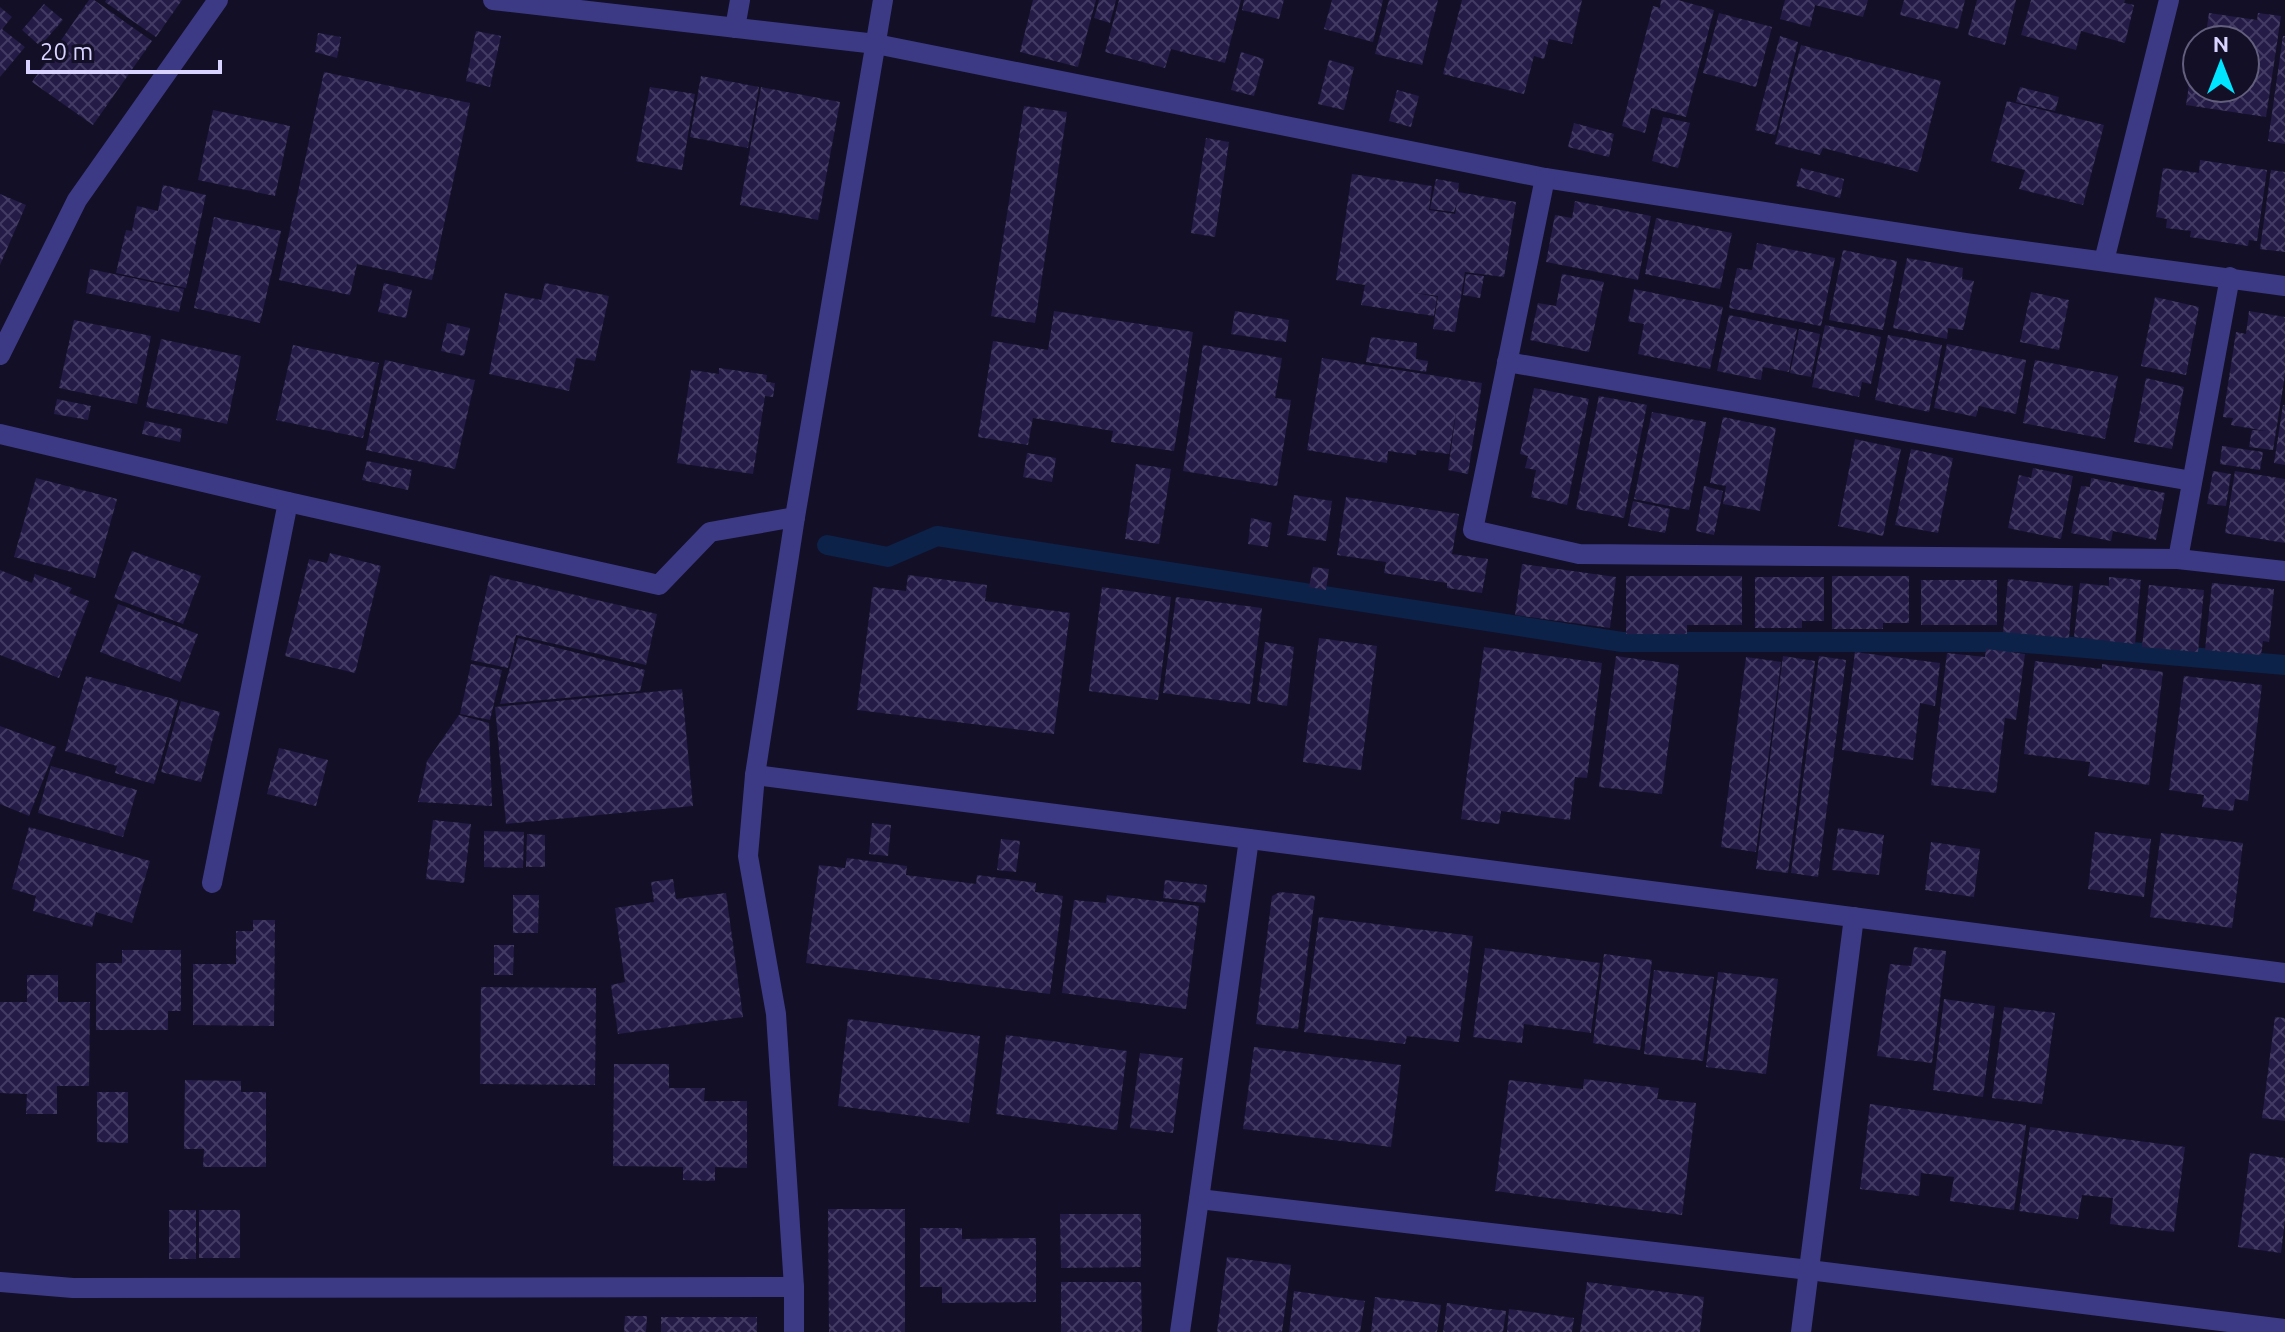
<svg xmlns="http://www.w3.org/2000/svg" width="2285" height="1332" viewBox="0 0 2285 1332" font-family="Ubuntu,sans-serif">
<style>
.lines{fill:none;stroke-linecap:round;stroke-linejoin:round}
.stream{stroke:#0c2248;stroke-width:20}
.building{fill:url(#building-cross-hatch)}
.service{stroke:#3d3a85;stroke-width:20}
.minor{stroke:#3d3a85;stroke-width:20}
</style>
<defs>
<pattern id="building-cross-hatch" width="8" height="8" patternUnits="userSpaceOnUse" patternTransform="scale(2)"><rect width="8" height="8" fill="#241b47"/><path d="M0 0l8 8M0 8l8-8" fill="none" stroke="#433b63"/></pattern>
</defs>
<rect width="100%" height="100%" fill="#130f26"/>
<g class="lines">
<polyline class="stream" points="827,545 888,557 937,536 1622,642 2014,642 2285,665"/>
</g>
<g class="building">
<polygon points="89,0 94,0 152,41 93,125 32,82"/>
<polygon points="106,0 182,0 156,37 105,2"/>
<polygon points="1033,0 1096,0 1078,67 1020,52"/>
<polygon points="1099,0 1116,0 1110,23 1094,18"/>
<polygon points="1119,0 1241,0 1225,63 1171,49 1165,68 1105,52"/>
<polygon points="1244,0 1284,0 1279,19 1242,10"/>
<polygon points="1332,0 1383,0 1373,42 1324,29"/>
<polygon points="1389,0 1438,0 1422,65 1375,54"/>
<polygon points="1462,0 1582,0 1572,44 1549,39 1544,59 1534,56 1524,94 1443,74"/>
<polygon points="1661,0 1678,0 1714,10 1686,117 1651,108 1645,133 1622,126 1653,6 1660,8"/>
<polygon points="1785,0 1868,0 1863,17 1815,5 1810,27 1780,19"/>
<polygon points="1904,0 1965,0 1958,29 1900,15"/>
<polygon points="1977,0 2016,0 2005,45 1968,35"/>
<polygon points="2031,0 2125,0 2124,3 2134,5 2125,43 2081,31 2076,50 2021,35"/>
<polygon points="44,4 63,20 40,46 22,30"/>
<polygon points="0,7 12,17 2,29 25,47 0,77"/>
<polygon points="1719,13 1772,27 1756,87 1703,73"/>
<polygon points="2209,13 2257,20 2258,13 2281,16 2266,117 2186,105 2195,44 2197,88 2245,88 2245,40 2205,40"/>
<polygon points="476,31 501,36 490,87 466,81"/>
<polygon points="318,33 341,37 337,58 315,52"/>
<polygon points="1780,36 1798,42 1775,135 1755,130"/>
<polygon points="2283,36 2285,36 2285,144 2268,141"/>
<polygon points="1801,45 1941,81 1918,172 1823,148 1820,155 1775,144"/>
<polygon points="1241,52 1264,59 1254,96 1231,90"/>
<polygon points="1329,60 1354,67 1344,110 1318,104"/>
<polygon points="324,72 470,103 432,280 357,264 350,295 279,280"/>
<polygon points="701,76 759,87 748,148 690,137"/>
<polygon points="650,87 695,94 682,170 636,161"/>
<polygon points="761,87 840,102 818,220 740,205"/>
<polygon points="2020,87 2059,97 2055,111 2016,102"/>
<polygon points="1397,90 1419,96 1411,127 1389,121"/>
<polygon points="2007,101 2104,125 2083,205 2019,189 2025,170 1991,161"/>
<polygon points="1024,106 1067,112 1035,323 991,316"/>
<polygon points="213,110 290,126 275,196 198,180"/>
<polygon points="1663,117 1690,123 1678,168 1652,161"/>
<polygon points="1574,123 1614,134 1609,157 1568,147"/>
<polygon points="1206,138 1229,142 1215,237 1191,233"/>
<polygon points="2200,160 2267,170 2257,241 2249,240 2248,246 2190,237 2191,231 2166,228 2167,219 2156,217 2163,168 2199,173"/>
<polygon points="1801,168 1844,179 1840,198 1796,186"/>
<polygon points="2271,170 2285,172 2285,252 2260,249"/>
<polygon points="1352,174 1432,186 1429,210 1455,214 1457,203 1454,212 1430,209 1436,179 1459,183 1458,192 1516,202 1504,277 1465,272 1455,332 1433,329 1438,296 1411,292 1437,297 1434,316 1361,305 1365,285 1336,280"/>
<polygon points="163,185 206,195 186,288 116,273 126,230 132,231 137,206 158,211"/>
<polygon points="0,194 26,205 0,265"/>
<polygon points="1575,201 1651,216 1638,280 1546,262 1555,215 1572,218"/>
<polygon points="214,217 281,231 260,323 194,308"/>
<polygon points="1656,218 1732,233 1720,289 1645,274"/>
<polygon points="1757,243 1835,258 1821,326 1729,308 1737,268 1752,270"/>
<polygon points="1843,250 1897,261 1883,330 1829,320"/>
<polygon points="1907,258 1963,268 1962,279 1974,281 1963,330 1948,328 1947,339 1893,328"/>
<polygon points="90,269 184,289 179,312 86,293"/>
<polygon points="1466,274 1484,276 1480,298 1463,295"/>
<polygon points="1562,274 1604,282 1589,352 1530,340 1538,303 1556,306"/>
<polygon points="384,283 412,290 406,318 378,312"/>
<polygon points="545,283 609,296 595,361 576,358 569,391 489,374 505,293 541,300"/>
<polygon points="1634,289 1723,307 1710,369 1638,354 1644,324 1628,321"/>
<polygon points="2031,292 2069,300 2059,350 2020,342"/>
<polygon points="2155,297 2199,307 2186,375 2141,366"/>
<polygon points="1054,311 1193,332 1174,451 1111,442 1113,431 1033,418 1028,445 978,437 993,341 1048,350"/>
<polygon points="1235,311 1289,320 1286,342 1231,334"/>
<polygon points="2249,311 2285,317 2285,375 2273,450 2249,447 2252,430 2266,431 2231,425 2233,418 2223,417 2236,332 2246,334"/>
<polygon points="1729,315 1797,329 1789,372 1763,367 1761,380 1717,371"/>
<polygon points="74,320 151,336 137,404 59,388"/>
<polygon points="447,323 470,328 464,356 441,351"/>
<polygon points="1825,325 1881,337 1871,384 1862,382 1859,397 1812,387"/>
<polygon points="1799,329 1820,334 1811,377 1790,373"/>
<polygon points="1888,335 1942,345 1929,412 1875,400"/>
<polygon points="1371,337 1417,343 1416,359 1428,361 1426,372 1366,362"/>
<polygon points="161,339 241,356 227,424 146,407"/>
<polygon points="1947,344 2026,360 2016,414 1979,406 1976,417 1934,408"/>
<polygon points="293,345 379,363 363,438 276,420"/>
<polygon points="1203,345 1282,358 1275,398 1291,400 1277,486 1183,471"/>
<polygon points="1322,358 1482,383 1468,474 1448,470 1457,406 1449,454 1417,450 1416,455 1388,451 1387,463 1307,450"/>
<polygon points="385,360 475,380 455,469 366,450"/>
<polygon points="2035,360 2118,376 2105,439 2023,423"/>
<polygon points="719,368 767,375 766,382 775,383 773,397 765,396 753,474 677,463 691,370 719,374"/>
<polygon points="2146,378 2184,387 2172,449 2134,442"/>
<polygon points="1534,388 1589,399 1567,505 1531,497 1536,470 1525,468 1528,456 1520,454"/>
<polygon points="1599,396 1647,405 1624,518 1576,509"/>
<polygon points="57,399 91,406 88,420 54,414"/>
<polygon points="2283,405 2285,405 2285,465 2274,463"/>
<polygon points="1652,412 1706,422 1689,510 1634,499"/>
<polygon points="1723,417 1776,428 1760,511 1723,504 1726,486 1710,483"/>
<polygon points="145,421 182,429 180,442 142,434"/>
<polygon points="1855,439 1901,449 1883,536 1838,526"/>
<polygon points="2222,446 2263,452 2260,470 2220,464"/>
<polygon points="1911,449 1953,458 1938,533 1895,525"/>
<polygon points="1027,453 1056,458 1052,482 1023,477"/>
<polygon points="367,461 412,470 408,490 362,480"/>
<polygon points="1136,464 1171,469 1159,544 1125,539"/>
<polygon points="2033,468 2073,476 2061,539 2008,528 2019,475 2031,478"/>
<polygon points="2213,471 2231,474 2226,506 2207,504"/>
<polygon points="2235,471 2285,479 2285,543 2225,533"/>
<polygon points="36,478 117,499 95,578 14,557"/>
<polygon points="2091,478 2165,493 2156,540 2113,531 2111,541 2071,533 2081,486 2090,487"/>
<polygon points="1704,486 1723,491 1714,535 1696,531"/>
<polygon points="1294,495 1332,501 1326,541 1287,535"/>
<polygon points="1346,497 1459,514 1452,554 1488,559 1482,593 1447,588 1447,583 1384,573 1386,562 1337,555"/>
<polygon points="1633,501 1670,509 1665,533 1628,526"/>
<polygon points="1251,518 1272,523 1268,547 1248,544"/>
<polygon points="132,551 201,576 183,624 114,598"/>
<polygon points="330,553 381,566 355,673 285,656 309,559 327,563"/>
<polygon points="1522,564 1616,577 1610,628 1515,615"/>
<polygon points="1313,567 1329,569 1326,590 1309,587"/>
<polygon points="0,570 32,583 35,574 72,588 69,593 89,601 59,678 0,655"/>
<polygon points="490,575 657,614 646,665 516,635 508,668 471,660"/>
<polygon points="908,575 987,585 985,601 1070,613 1054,734 857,710 873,587 906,591"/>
<polygon points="1626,576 1742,576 1742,625 1687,625 1687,634 1626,634"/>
<polygon points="1832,576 1909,576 1909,623 1883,623 1883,629 1832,629"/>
<polygon points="1755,577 1824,577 1824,621 1802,621 1802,628 1755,628"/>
<polygon points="2109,577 2141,580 2135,644 2074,637 2080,583 2109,586"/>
<polygon points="2008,579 2073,586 2069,638 2003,632"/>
<rect x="1921" y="580" width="76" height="45"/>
<polygon points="2212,583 2274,589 2269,642 2263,641 2261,655 2205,650"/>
<polygon points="2149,585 2204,590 2198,652 2142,647"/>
<polygon points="1102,587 1171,597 1158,700 1089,691"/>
<polygon points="1176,597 1262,608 1250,704 1163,693"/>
<polygon points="118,604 198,634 180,682 100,652"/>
<polygon points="518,638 645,670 640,691 500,704"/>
<polygon points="1319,638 1377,646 1361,770 1303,762"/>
<polygon points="1265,642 1294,647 1287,706 1257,701"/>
<polygon points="1484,647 1602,663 1587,778 1575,777 1570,820 1501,811 1499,824 1461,819"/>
<polygon points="1986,649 2025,654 2016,720 2005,718 1996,793 1931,785 1947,653 1985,657"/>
<polygon points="1855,652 1940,663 1935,706 1920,703 1913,760 1842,750"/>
<polygon points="1616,656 1679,665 1662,794 1599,787"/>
<polygon points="1783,656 1815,661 1788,873 1756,869"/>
<polygon points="1819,656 1846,660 1818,877 1791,873"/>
<polygon points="1746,657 1781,662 1756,852 1721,847"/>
<polygon points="2035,661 2102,669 2102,664 2163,672 2149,785 2088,776 2090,762 2024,754"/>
<polygon points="471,664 502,670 490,720 460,714"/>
<polygon points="86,676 178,700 154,784 115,773 117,766 65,751"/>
<polygon points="2184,676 2262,685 2248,801 2235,799 2233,811 2202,807 2204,795 2169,790"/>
<polygon points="682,689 693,806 506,824 495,707"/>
<polygon points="181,701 220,712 201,782 161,772"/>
<polygon points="459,715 489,723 492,806 418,802 427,761"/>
<polygon points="0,726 56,747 29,816 0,804"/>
<polygon points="279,748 328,760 316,806 267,794"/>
<polygon points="51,766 137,790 123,837 38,813"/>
<polygon points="433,820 471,824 464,883 426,879"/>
<polygon points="872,823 891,825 888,856 869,854"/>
<polygon points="29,827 150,861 132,923 96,912 92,927 33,911 36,896 12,889"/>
<polygon points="1838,828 1884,835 1879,875 1832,870"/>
<polygon points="484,831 524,832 523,868 484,867"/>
<polygon points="2095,832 2151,839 2144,897 2088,889"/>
<polygon points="2161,833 2243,843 2232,928 2150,917"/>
<polygon points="527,834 545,835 545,867 526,867"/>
<polygon points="1001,839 1020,841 1016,872 997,870"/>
<polygon points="1931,842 1980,849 1974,897 1925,890"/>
<polygon points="847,858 907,866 906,875 976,884 977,875 1036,883 1035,892 1063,896 1050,994 806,963 819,865 845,868"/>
<polygon points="673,879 676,899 726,893 743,1017 618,1034 611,985 625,982 615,908 654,902 651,882"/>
<polygon points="1165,880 1207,885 1205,903 1163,898"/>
<polygon points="1280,892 1315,896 1298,1029 1256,1024 1272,896"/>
<polygon points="513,895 539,895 538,933 513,933"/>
<polygon points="1107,895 1199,906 1186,1009 1062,993 1074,900 1106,903"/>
<polygon points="1319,917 1473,936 1459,1042 1407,1036 1405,1044 1304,1032"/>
<polygon points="253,920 275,920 274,1026 193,1025 193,964 236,964 236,931 253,931"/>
<polygon points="494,945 514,945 513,975 494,975"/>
<polygon points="1914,947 1946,951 1932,1063 1877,1056 1890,964 1911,966"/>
<polygon points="1485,948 1600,963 1591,1033 1524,1024 1522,1043 1473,1037"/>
<polygon points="122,950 181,950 181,1011 168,1011 168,1030 96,1030 96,963 122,963"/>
<polygon points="1604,954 1652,960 1640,1050 1593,1043"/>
<polygon points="1654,970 1714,977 1703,1061 1644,1054"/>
<polygon points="1718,972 1778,979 1766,1074 1706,1067"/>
<polygon points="27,975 58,975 58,1002 90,1002 89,1086 57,1086 57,1114 26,1114 27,1094 0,1093 0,1002 27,1002"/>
<polygon points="481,987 596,988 595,1085 480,1084"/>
<polygon points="1944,999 1995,1006 1983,1097 1933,1090"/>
<polygon points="2004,1007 2055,1013 2042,1104 1992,1098"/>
<polygon points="2275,1017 2285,1018 2285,1121 2262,1118"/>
<polygon points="848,1019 980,1036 969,1123 838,1106"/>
<polygon points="1006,1035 1127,1051 1117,1130 996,1114"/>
<polygon points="1254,1047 1401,1065 1391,1147 1243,1129"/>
<polygon points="1140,1053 1183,1058 1173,1133 1130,1128"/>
<polygon points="614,1064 669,1064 669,1088 705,1088 704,1101 747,1101 747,1168 715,1167 715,1181 683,1180 683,1167 613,1166"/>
<polygon points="1584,1079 1659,1088 1657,1099 1696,1103 1682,1215 1495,1191 1509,1080 1583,1089"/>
<polygon points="185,1080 241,1081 241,1092 266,1092 266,1167 203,1167 204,1149 184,1149"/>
<polygon points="97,1092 128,1092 128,1143 97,1142"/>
<polygon points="1870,1104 2026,1125 2014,1210 1950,1201 1954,1177 1921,1173 1919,1196 1860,1189"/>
<polygon points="2030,1127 2185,1147 2174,1232 2110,1224 2113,1198 2082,1195 2078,1219 2019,1211"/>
<polygon points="2250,1153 2285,1158 2285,1220 2281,1253 2238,1247"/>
<polygon points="828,1209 905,1209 905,1332 829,1332"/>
<rect x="169" y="1210" width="27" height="49"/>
<rect x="199" y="1210" width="41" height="48"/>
<polygon points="1060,1214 1141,1214 1141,1267 1061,1268"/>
<polygon points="920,1228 962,1228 962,1239 1036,1238 1036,1302 942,1303 942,1287 920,1287"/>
<polygon points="1227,1257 1291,1265 1282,1332 1217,1332"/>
<polygon points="1061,1282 1141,1282 1142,1332 1061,1332"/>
<polygon points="1587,1282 1704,1297 1700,1332 1580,1332"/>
<polygon points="1294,1291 1365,1301 1360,1332 1289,1332"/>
<polygon points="1375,1297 1441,1305 1437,1332 1371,1332"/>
<polygon points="1447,1303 1506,1311 1503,1332 1443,1332"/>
<polygon points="1509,1309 1574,1318 1572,1332 1507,1332"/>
<polygon points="625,1316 647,1316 646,1332 624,1332"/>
<rect x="661" y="1317" width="96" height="15"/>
</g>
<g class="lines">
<g class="service">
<polyline points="735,28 740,0"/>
<polyline points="212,883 288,502"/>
</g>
<g class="minor">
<polyline points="493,0 876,44 1545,178 1965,243 2285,286"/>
<polyline points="1545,178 1473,530 1579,554 2178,559 2285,571"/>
<polyline points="2104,261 2169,0"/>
<polyline points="0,355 77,200 218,0"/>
<polyline points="1507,362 2192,481"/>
<polyline points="0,434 288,502 659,585 710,532 795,517"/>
<polyline points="2178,559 2230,277"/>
<polyline points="755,775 2285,973"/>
<polyline points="1249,839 1199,1199 1809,1270 2285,1329"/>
<polyline points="0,1282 73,1288 794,1287"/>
<polyline points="794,1332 794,1287 776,1014 748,856 755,775 795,517 883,0"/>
<polyline points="1180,1332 1199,1199"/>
<polyline points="1801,1332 1854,917"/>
</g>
</g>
<g transform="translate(2221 64)"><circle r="38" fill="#130f26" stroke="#625e7d" stroke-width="2"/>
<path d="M0-6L14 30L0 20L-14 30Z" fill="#00e5ff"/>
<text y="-12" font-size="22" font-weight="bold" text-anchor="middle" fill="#d9d4ff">N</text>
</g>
<path d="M28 60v12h192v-12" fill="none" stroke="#d9d4ff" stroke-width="4"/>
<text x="40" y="60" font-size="24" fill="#d9d4ff" stroke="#130f26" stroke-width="6" paint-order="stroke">20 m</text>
</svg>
